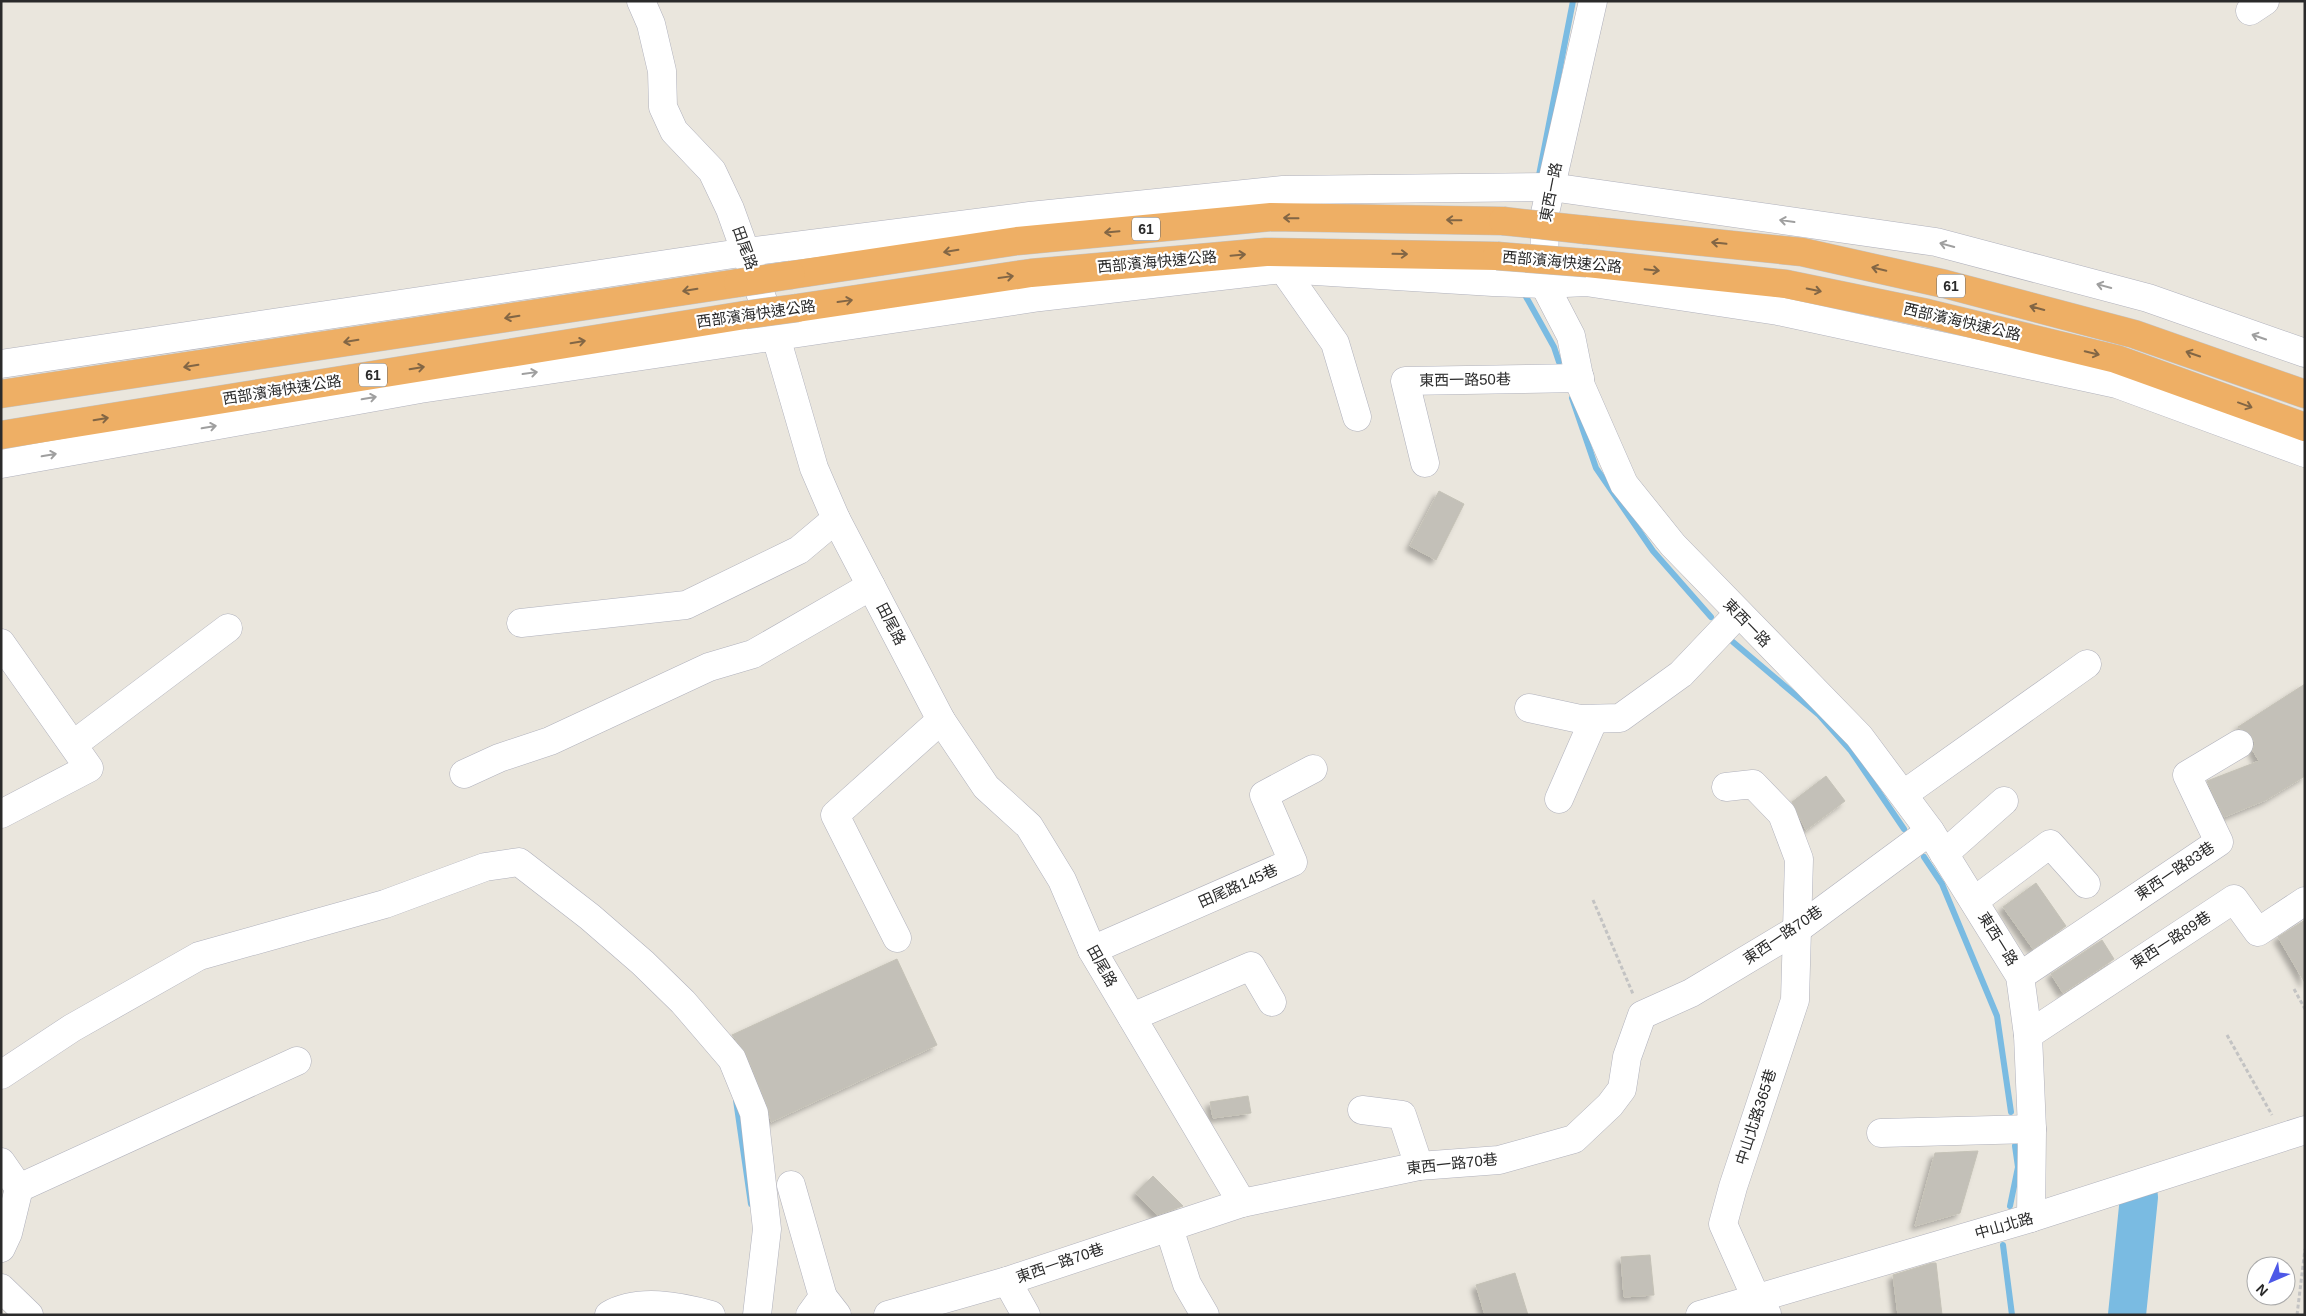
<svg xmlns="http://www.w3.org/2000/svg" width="2306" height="1316" viewBox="0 0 2306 1316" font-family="Arial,'Noto Sans TC',sans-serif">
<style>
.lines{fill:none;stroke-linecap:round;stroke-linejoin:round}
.stream{stroke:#7abbe2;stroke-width:6}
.river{stroke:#7abbe2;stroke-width:38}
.building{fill:#c3c0b8;stroke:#c5c2b7;filter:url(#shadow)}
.minor-casing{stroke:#b0b1bc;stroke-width:29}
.highway-casing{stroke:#c3c3c3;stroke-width:29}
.path{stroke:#c3c3c3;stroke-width:3;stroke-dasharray:4 2.5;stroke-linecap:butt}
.minor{stroke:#fff;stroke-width:28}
.highway{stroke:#eeaf65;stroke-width:28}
.highway-bridge-casing{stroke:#c3c3c3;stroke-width:29;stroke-linecap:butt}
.highway-bridge{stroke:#eeaf65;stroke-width:28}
.oneway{stroke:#826645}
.oneway2{stroke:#9f9f9f}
.labels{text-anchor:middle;stroke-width:4.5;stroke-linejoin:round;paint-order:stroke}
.shield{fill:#fff;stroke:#6a6a6a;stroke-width:1}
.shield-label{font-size:14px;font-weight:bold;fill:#2a2a2a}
.street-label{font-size:15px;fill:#2a2a2a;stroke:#fff}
</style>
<defs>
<filter id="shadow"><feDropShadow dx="-4.5" dy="4.5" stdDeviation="2.5" flood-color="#0004"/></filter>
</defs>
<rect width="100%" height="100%" fill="#eae6dd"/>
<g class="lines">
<g class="stream">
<polyline points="1539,175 1573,1"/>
<polyline points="1525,295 1554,347 1559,362"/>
<polyline points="1572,398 1596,468 1653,551 1711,617"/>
<polyline points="1733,642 1819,715 1851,751 1904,829"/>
<polyline points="1924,857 1942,884 1997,1016 2011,1112"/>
<polyline points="736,1100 751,1204"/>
<polyline points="2010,1206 2018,1167 2015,1146"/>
<polyline points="2003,1245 2012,1315"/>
</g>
<polyline class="river" points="2127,1315 2139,1197"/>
</g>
<g class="building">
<polygon points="1439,491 1464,504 1436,560 1410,546"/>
<polygon points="2305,684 2305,776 2266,800 2224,817 2207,781 2259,761 2253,751 2255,743 2252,736 2238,727"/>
<polygon points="1826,776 1845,801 1806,830 1792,802"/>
<polygon points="2036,883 2066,926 2033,949 2003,907"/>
<polygon points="2305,920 2305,983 2278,937"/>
<polygon points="2102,940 2114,959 2063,993 2051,974"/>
<polygon points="897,959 937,1045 771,1122 768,1107 746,1053 732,1035"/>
<polygon points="1248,1096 1251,1113 1213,1118 1210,1102"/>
<polygon points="1978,1151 1960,1213 1915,1226 1935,1153"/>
<polygon points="1153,1176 1183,1206 1157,1215 1136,1193"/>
<polygon points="1650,1255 1654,1295 1624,1297 1621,1257"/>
<polygon points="1932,1263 1936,1263 1942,1315 1898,1315 1893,1275"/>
<polygon points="1515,1273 1528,1315 1485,1315 1476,1285"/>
</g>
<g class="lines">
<g class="minor-casing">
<g id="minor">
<polyline points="641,1 651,24 662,71 663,107 674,131 712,171 730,209 776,337 814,468 836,519 941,720 986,787 1029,826 1062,880 1092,950 1242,1203"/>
<polyline points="1593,1 1545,213 1544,284 1571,336 1581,386 1624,484 1673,545 1859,736 1930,831 2020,976 2028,1035 2032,1129 2031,1218"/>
<polyline points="2250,11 2265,1"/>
<polyline points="1283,269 1335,343 1357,417"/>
<polyline points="1,364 747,252 1030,216 1283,190 1551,187 1936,242 2148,298 2305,353"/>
<polyline points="1425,463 1405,381 1580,378"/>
<polyline points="1,464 420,389 1040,297 1283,269 1493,282 1544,284 1586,282 1778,311 2117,384 2305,453"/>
<polyline points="521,623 686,605 799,550 836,519"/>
<polyline points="1,643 89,768 1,814"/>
<polyline points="1529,708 1580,719 1620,718 1681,674 1738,614"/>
<polyline points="74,744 228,628"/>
<polyline points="464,774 499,758 550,741 709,667 753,654 871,586"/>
<polyline points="1726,787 1753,784 1782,814 1799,859 1795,1000 1733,1187 1723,1224 1756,1298 1767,1314"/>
<polyline points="1904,794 2087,664"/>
<polyline points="1559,799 1594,719"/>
<polyline points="1944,854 2004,801"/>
<polyline points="1974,901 2050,844 2086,884"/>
<polyline points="897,938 835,815 941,720"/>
<polyline points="1092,950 1293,862 1264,795 1313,769"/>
<polyline points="2020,976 2219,842 2187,775 2239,744"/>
<polyline points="1132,1017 1251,966 1272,1002"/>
<polyline points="2028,1035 2234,899 2258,932 2305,901"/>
<polyline points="1,1075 72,1028 199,956 385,904 485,867 519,862 590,917 643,963 683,1002 732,1059 754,1113 767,1229 757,1315"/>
<polyline points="1362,1110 1402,1115 1419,1166"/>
<polyline points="1881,1133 2032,1129"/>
<polyline points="1,1162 19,1188 8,1233 1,1248"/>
<polyline points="791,1185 823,1297 810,1315"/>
<polyline points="19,1188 297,1061"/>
<polyline points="1169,1228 1187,1284 1205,1315"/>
<polyline points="1007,1281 1026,1315"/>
<polyline points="1,1288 29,1315"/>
<polyline points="823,1297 837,1315"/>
<path d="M 609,1315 C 638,1298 679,1306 711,1315"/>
<polyline points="888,1315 1007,1281 1242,1203 1419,1166 1499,1160 1574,1139 1610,1105 1622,1089 1627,1057 1642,1015 1691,993 1796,930 1930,831"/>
<polyline points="1700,1315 2031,1218 2305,1130"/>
</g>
</g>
<g class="highway-casing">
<g id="highway">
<polyline points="1586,230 1802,252 1945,284 2134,334 2305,394"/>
<polyline points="1587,263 1786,284 1927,313 2116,359 2305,427"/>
<polyline points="791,275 1017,241 1271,217 1503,221"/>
<polyline points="797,308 1031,273 1266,252 1497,256"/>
<polyline points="1,394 738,283"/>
<polyline points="1,435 745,315"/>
</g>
</g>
<g class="path">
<polyline points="1593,900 1633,994"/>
<polyline points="2294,989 2305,1009"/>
<polyline points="2227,1035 2272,1115"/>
<polyline points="2297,1315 2305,1249"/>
</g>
<use href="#minor" class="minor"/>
<use href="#highway" class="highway"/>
<g class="highway-bridge-casing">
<g id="highway-bridge">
<polyline points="1503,221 1586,230"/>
<polyline points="1497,256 1587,263"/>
<polyline points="738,283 791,275"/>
<polyline points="745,315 797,308"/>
</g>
</g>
<use href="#highway-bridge" class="highway-bridge"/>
</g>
<defs><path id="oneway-shaft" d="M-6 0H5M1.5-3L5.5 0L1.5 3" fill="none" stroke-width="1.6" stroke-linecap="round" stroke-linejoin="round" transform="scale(1.25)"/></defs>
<g class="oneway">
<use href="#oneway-shaft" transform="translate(1291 218) rotate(-179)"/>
<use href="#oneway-shaft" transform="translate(1454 220) rotate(-179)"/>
<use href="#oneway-shaft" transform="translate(1112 232) rotate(175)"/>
<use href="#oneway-shaft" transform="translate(1719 243) rotate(-174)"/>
<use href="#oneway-shaft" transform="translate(951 251) rotate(171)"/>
<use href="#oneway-shaft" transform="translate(1400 254) rotate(1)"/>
<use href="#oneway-shaft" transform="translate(1238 255) rotate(-5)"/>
<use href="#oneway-shaft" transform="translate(1879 269) rotate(-167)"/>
<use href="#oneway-shaft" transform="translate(1652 270) rotate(6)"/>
<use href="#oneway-shaft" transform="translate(1006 277) rotate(-8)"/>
<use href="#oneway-shaft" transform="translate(690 290) rotate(171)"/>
<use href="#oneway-shaft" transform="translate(1814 290) rotate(12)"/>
<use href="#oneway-shaft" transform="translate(845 301) rotate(-8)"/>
<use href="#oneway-shaft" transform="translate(2037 308) rotate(-165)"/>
<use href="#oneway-shaft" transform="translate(512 317) rotate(171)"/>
<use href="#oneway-shaft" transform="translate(351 341) rotate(171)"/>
<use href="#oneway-shaft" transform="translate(578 342) rotate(-9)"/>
<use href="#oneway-shaft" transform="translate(2092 353) rotate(14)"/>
<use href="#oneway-shaft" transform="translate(2193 354) rotate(-161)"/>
<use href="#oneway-shaft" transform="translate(191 366) rotate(171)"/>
<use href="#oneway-shaft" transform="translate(417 368) rotate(-9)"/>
<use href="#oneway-shaft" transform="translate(2245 405) rotate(20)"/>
<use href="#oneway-shaft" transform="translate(101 419) rotate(-9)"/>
</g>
<g class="oneway2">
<use href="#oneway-shaft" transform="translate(1787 221) rotate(-172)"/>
<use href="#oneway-shaft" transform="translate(1947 245) rotate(-165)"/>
<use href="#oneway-shaft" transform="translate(2104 286) rotate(-165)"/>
<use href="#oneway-shaft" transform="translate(2259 337) rotate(-161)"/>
<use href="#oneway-shaft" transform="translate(530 373) rotate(-8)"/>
<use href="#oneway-shaft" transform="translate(369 398) rotate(-10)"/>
<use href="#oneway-shaft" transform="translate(209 427) rotate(-10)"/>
<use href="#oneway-shaft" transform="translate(49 455) rotate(-10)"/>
</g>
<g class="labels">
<g class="shield">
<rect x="1132" y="217.5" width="28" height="23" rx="4"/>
<rect x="1937" y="274.5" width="28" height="23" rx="4"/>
<rect x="359" y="363.5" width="28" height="23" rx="4"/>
</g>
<g class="shield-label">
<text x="1146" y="234">61</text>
<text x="1951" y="291">61</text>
<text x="373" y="380">61</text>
</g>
<g class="street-label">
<text transform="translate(1551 192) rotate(-79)" y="5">東西一路</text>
<text transform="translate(745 248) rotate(70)" y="5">田尾路</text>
<text transform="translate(1157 262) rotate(-5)" y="5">西部濱海快速公路</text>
<text transform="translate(1562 262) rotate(5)" y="5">西部濱海快速公路</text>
<text transform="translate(756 314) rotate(-8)" y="5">西部濱海快速公路</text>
<text transform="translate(1962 322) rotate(13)" y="5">西部濱海快速公路</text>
<text transform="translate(1465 380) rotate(-1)" y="5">東西一路50巷</text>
<text transform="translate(282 390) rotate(-9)" y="5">西部濱海快速公路</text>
<text transform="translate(1747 623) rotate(46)" y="5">東西一路</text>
<text transform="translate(891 624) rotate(63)" y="5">田尾路</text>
<text transform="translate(2175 871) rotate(-34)" y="5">東西一路83巷</text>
<text transform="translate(1238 886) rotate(-24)" y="5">田尾路145巷</text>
<text transform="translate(1783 935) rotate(-34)" y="5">東西一路70巷</text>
<text transform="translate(1998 939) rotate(58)" y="5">東西一路</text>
<text transform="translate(2171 940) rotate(-33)" y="5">東西一路89巷</text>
<text transform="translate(1102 966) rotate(61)" y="5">田尾路</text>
<text transform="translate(1756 1117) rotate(-72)" y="5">中山北路365巷</text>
<text transform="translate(1452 1164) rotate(-6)" y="5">東西一路70巷</text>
<text transform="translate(2004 1226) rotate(-16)" y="5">中山北路</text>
<text transform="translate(1060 1263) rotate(-19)" y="5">東西一路70巷</text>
</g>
</g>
<rect width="2306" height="1316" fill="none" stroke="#2a2a2a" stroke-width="5"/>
<g transform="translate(2271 1281) rotate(225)"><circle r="24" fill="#ffffff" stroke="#aaaaaa"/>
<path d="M0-4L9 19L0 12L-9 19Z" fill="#4d58e7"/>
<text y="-8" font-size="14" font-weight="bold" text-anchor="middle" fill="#2a2a2a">N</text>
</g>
</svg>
